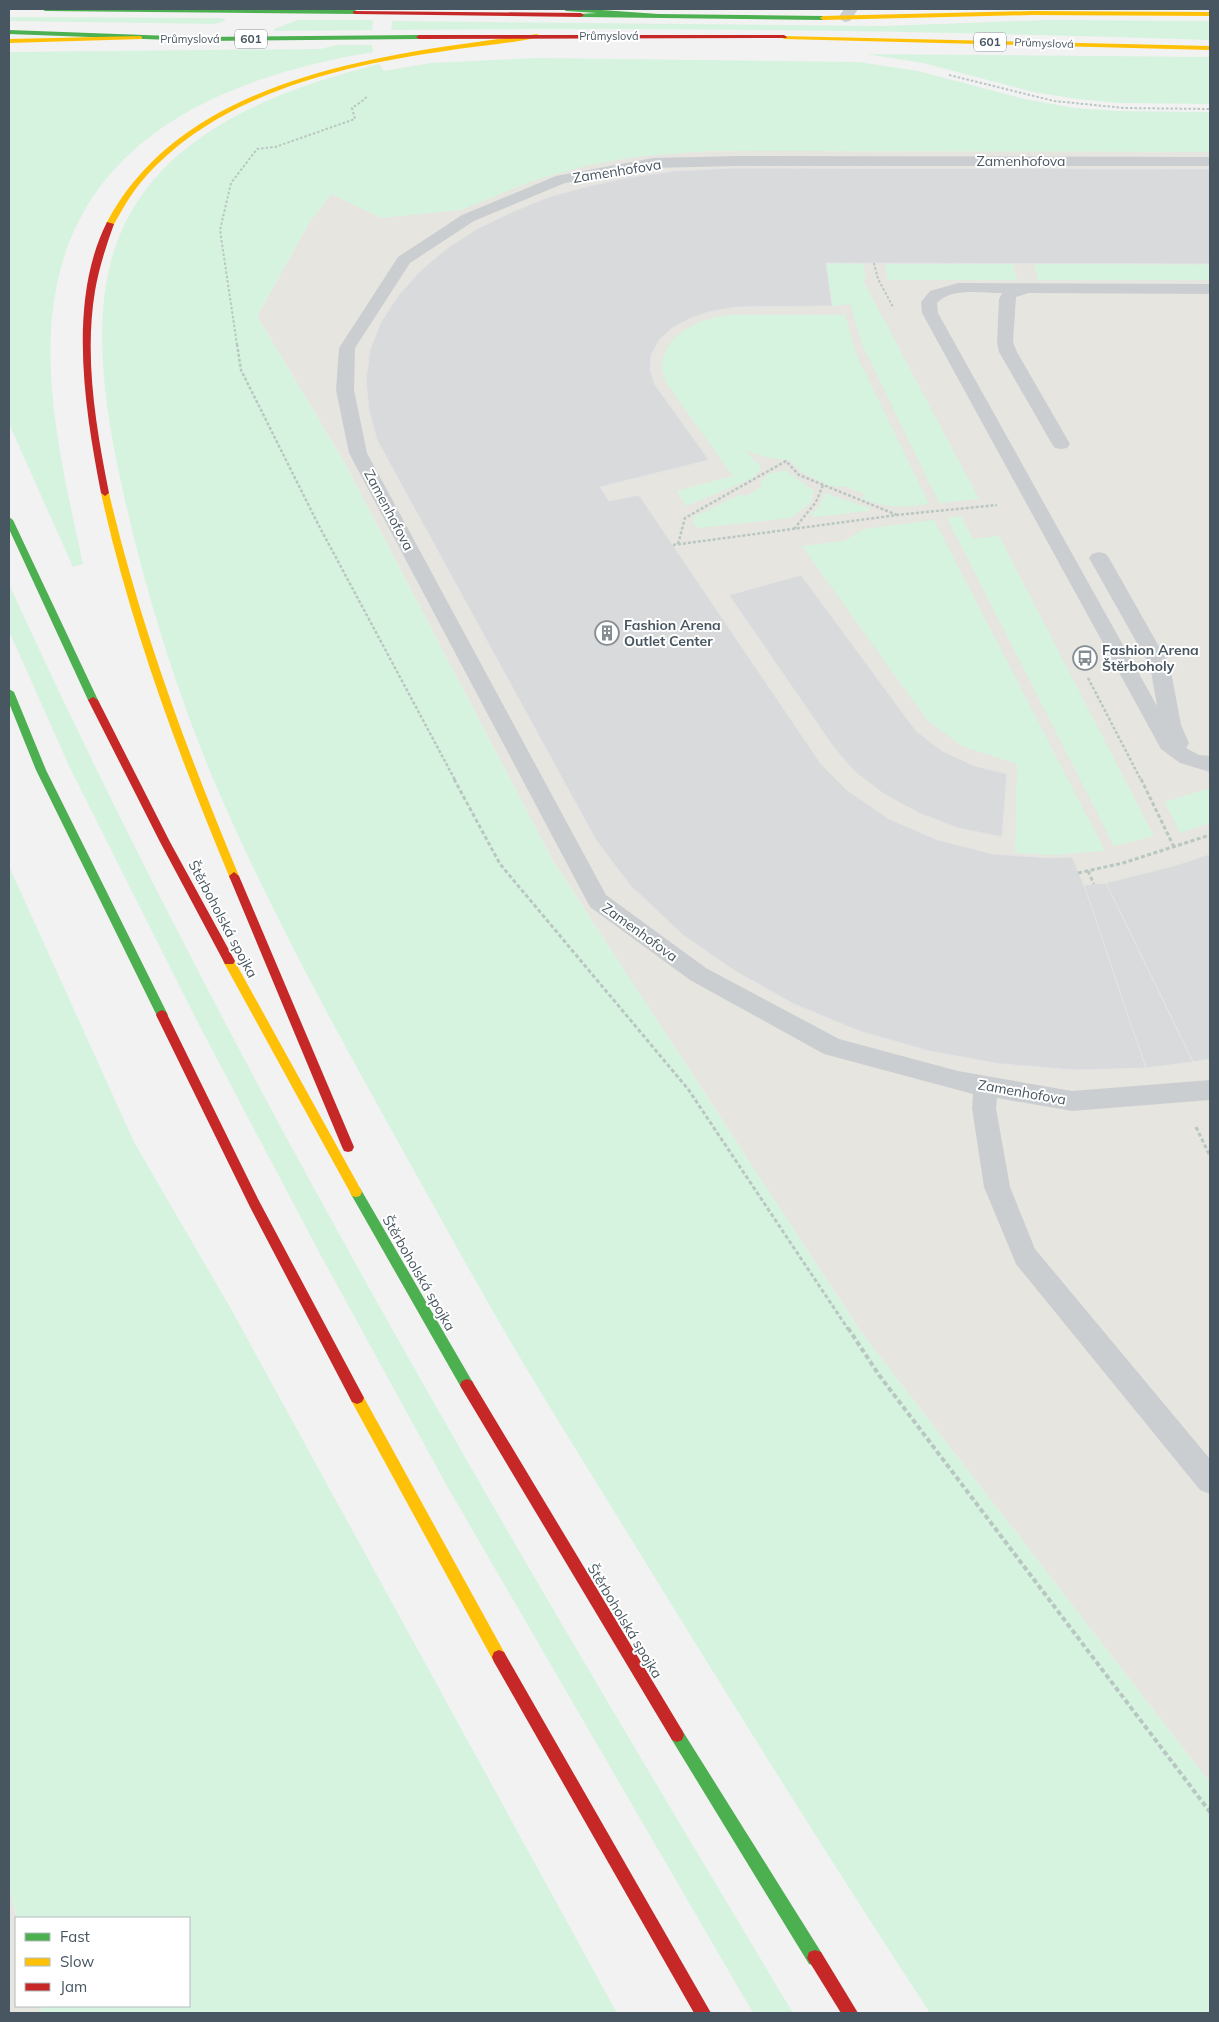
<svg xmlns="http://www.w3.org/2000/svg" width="1219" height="2022" viewBox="0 0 1219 2022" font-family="Mulish,sans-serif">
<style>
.commercial{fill:#e7e5e0}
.green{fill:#d6f3df}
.building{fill:#d9dadb;stroke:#e4e4e5}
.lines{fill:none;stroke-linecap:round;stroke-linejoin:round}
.path-far3{stroke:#b9c7c2;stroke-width:2;stroke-dasharray:2.5 2;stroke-linecap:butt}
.path-far2{stroke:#b9c7c2;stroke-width:2.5;stroke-dasharray:3 2;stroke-linecap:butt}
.path-far1{stroke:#b9c7c2;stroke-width:3;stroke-dasharray:4 2.5;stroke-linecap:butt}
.path{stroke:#b9c7c2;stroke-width:4;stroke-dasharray:5 3;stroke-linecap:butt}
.lane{fill:#cbced1;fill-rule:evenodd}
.fast{fill:#4caf50;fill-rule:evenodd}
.slow{fill:#ffc107;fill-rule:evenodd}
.jam{fill:#c62828;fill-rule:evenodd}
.labels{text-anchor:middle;stroke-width:4;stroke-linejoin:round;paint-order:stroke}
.far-street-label{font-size:11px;fill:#475660;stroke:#fff}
.shield{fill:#fff;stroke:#7e8990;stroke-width:1}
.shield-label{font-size:12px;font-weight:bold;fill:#475660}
.street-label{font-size:14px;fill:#475660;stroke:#fff}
.poi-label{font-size:14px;font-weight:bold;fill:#475660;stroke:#fff;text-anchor:start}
</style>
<rect width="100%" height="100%" fill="#f3f2f2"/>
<g class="commercial">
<polygon points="814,151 1210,152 1210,1783 860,1331 553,861 344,462 257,316 309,223 361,152"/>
<polygon points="9,1887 17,1918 16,2006 40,2006 42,2013 9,2013"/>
</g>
<g class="green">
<polygon points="9,17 222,18 226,21 214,24 9,21"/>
<polygon points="298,20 373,20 372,30 275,31 274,29"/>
<path d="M 1048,20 L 1210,21 L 1210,40 C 937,31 664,27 391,30 L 392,21 L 884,26 Z"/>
<path d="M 337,45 L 372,45 L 373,52 C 230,76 82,134 55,295 C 40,380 65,480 83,564 L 73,567 L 9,424 L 9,52 L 320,49 Z"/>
<polygon points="866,54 1210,57 1210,104 1118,103 1077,99 1033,92 923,63"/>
<path d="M 536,58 L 859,62 L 918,71 L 1025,99 L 1074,108 L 1119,111 L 1210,112 L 1210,152 L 710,151 L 634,157 L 585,166 L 532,181 L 461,210 L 382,218 L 331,194 L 309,223 L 257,316 L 344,462 L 553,861 L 860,1331 L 1210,1783 L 1210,2013 L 930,2013 C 824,1851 722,1687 620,1521 C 588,1469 555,1416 523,1363 C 476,1283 431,1201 386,1120 C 325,1011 267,903 217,788 C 175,689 143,584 120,478 C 105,407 91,319 115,248 C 152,136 275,90 379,64 L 384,71 L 430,63 Z"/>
<polygon points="826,263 864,263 866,278 863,280 979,499 939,503 863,346 850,304 832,306"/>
<polygon points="885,263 1013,264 1017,280 888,280"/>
<polygon points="1034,264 1210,264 1210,280 1038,280"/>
<path d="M 729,315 L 845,315 L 857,356 L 929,504 C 900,508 889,508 862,499 L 865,494 L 847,487 L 830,486 L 801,472 L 791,461 L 770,458 L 743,450 L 759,464 L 761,469 L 753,478 L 686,506 L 677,491 L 733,476 L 667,384 C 666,379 661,371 662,365 C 665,333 702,318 729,315 Z"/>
<polygon points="785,470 814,491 811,502 791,518 698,528 693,524 694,517 741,494 746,496 763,486 759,484 768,474"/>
<polygon points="825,493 870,508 869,511 813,517 811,514 819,507"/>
<polygon points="961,516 973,539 999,536 1154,836 1114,846 947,518"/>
<polygon points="934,520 1105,851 1051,855 1015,853 1017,764 962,746 927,720 802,546 844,541 864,529"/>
<path d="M 9,584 C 235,1079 514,1547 793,2013 L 753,2013 L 447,1486 L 319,1252 L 197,1021 L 69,766 L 9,631 Z"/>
<polygon points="1210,788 1210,823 1180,833 1165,802"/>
<polygon points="9,866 134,1142 231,1309 617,2013 42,2013 40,2006 189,2006 189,1918 17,1918 9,1887"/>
</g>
<g class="building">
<polygon points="730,168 1210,169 1210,264 826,263 832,306 737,307 712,311 691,318 672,328 659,340 651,355 650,370 655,385 709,460 600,487 609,501 639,495 821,764 847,790 889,819 938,840 993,854 1050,858 1072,857 1084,885 1146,1068 1074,1070 1001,1064 929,1051 859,1031 794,1004 735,971 683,935 630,885 596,840 377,440 369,410 366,380 370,350 381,322 398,296 420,271 446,249 477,229 512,212 549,197 589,186 631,177 675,171"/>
<polygon points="801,575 916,731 942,751 975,766 1007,774 1002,837 958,828 919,813 884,794 854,771 832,745 729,595"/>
<polygon points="1210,854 1210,1059 1193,1062 1106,883 1177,865"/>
<polygon points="1106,883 1193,1062 1146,1068 1084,885"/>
</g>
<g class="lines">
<g class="path-far3">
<polyline points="949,75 1054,101 1124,108 1210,109"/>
<polyline points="874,263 878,279 893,307"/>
<polyline points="237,345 220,230 231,183 257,149 275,147 355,119 352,108 365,99 367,95"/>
</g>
<g class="path-far2">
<polyline points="237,344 241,370 318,524 455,780"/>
<polyline points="794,529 816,502 823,485"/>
<polyline points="678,544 685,518 786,461 799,475 897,515"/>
<polyline points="673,545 897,515 997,505"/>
<polyline points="1088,678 1141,780"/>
</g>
<g class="path-far1">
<polyline points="454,779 500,864 688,1089 848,1329"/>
<polyline points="1141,779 1174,847"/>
<polyline points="1088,871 1094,884"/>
<polyline points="1078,873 1123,863 1210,835"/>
<polyline points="1196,1127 1210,1156"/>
</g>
<polyline class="path" points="848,1328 879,1375 1210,1812"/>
<g class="lane">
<polygon points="844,9 858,9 850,21 845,22 838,18"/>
<polygon points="737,156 1210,157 1210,166 737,166 653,168 565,183 474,221 410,263 355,348 354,390 367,453 606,895 706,968 839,1039 958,1071 1072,1091 1210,1080 1210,1100 1072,1111 997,1098 996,1108 1010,1187 1035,1249 1210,1459 1210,1494 1200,1490 1016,1264 984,1187 972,1108 973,1094 824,1054 690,980 590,907 349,453 336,390 339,348 398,257 462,215 556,176 653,158"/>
<path d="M 958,283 L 1210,284 L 1210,294 L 1029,293 L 1016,297 L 1013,342 L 1017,352 L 1070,444 L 1067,448 L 1061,449 L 1055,448 L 1052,444 L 999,352 L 997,342 L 999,299 L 1002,293 C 983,293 951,287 937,303 L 938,313 L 1157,706 L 1150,666 L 1089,558 L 1092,554 L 1099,552 L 1106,554 L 1109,558 L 1170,666 L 1181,725 L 1189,743 L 1186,748 L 1199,755 L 1210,756 L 1210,772 L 1180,763 L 1161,749 L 922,313 L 921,302 L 930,291 Z"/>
</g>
<g class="fast">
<polygon points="42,9 355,10 358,12 355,14 45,11"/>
<polygon points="563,9 588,9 658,14 823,16 826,18 823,20 581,17 578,15 579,14 597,13 566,11"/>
<polygon points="9,30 198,37 419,35 422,37 419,39 198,41 9,34"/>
<polygon points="9,517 13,520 98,700 96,702 90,702 88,700 9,529"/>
<polygon points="9,689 14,692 46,770 168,1015 166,1018 158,1018 36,770 9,703"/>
<polygon points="356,1187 360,1188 472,1381 474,1385 472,1389 467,1391 462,1389 352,1196 350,1192 352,1188"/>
<polygon points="677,1728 682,1730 821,1952 823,1958 821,1964 815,1966 809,1964 672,1740 670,1735 672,1730"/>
</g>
<g class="slow">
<polygon points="1032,11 1210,12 1210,16 1032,15 823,20 820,18 823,16"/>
<path d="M 537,34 L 540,36 L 539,37 C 509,44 476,46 445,51 C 339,66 215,95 142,181 C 130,195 122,210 113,226 L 106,224 C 184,74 388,54 537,34 Z"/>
<polygon points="140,36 142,37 142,39 9,43 9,39"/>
<polygon points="782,36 1210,46 1210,50 784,39 781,37"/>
<path d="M 105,490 L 109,493 C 140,626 187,751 239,876 L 238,879 L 230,879 L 229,876 C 177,751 130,625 101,493 Z"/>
<polygon points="229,957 233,958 360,1188 362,1192 360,1196 356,1197 352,1196 223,961"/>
<polygon points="357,1392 362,1394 504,1652 506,1657 504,1662 499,1664 494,1662 352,1402 350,1398 352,1394"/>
</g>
<g class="jam">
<polygon points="353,11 581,13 584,15 581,17 355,14 353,13"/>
<polygon points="784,35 787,37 786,38 419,39 416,37 419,35"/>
<path d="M 107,222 L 114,224 C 106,246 99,268 95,291 C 84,358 96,427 109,493 L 105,496 L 101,493 C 85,410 67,301 107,222 Z"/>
<polygon points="93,697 98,700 170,842 235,961 233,964 225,964 160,842 88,700"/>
<polygon points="234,872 239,876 354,1147 352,1151 348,1152 344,1151 342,1147 229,876"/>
<polygon points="162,1010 166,1012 258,1199 362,1394 364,1398 362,1402 357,1404 352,1402 250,1207 156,1015 158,1012"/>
<polygon points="467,1379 472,1381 682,1730 684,1735 682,1740 677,1742 672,1740 462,1389 460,1385 462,1381"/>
<polygon points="499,1650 504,1652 711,2013 694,2013 494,1662 492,1657 494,1652"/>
<polygon points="815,1950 821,1952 858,2013 841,2013 807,1958 809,1952"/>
</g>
</g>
<defs>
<g id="building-ring" transform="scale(1.25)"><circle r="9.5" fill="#fff" stroke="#838d93" stroke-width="1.5"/><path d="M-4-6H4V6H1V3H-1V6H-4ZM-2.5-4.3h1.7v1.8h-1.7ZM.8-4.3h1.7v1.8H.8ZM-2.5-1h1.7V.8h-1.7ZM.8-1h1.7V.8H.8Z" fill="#838d93"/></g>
<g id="bus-ring" transform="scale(1.25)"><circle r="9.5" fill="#fff" stroke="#838d93" stroke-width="1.5"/><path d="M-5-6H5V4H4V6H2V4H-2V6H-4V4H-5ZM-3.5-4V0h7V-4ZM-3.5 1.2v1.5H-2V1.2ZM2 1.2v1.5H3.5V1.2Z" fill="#838d93"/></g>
</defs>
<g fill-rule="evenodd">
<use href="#building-ring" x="607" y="633"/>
<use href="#bus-ring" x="1085" y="658"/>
</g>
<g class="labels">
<g class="far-street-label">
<text x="609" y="40">Průmyslová</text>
<text x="190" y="43">Průmyslová</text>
<text transform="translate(1044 43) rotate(2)" y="4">Průmyslová</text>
</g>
<g class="shield">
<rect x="235" y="29.5" width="32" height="19" rx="4"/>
<rect x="974" y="32.5" width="32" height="19" rx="4"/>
</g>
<g class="shield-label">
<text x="251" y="43">601</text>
<text x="990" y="46">601</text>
</g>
<g class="street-label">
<text x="1021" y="166">Zamenhofova</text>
<text transform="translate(617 171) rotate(-9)" y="5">Zamenhofova</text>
<text transform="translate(389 510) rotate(62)" y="5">Zamenhofova</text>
<text transform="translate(223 919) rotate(62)" y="5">Štěrboholská spojka</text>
<text transform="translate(640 932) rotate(36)" y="5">Zamenhofova</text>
<text transform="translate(1022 1092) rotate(10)" y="5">Zamenhofova</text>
<text transform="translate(419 1273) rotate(60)" y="5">Štěrboholská spojka</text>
<text transform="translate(625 1621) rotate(59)" y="5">Štěrboholská spojka</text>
</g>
<g class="poi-label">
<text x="624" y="630">Fashion Arena<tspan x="624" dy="16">Outlet Center</tspan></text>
<text x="1102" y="655">Fashion Arena<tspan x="1102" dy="16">Štěrboholy</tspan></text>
</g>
</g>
<rect width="1219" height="2022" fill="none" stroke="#475660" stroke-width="20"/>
<rect x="15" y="1917" width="175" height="90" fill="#ffffff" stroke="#b5bbbf"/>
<rect x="25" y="1933" width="25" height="8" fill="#4caf50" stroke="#b5bbbf"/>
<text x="60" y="1942" font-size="15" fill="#475660">Fast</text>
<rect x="25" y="1958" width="25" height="8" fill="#ffc107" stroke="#b5bbbf"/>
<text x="60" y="1967" font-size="15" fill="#475660">Slow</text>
<rect x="25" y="1983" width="25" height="8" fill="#c62828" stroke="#b5bbbf"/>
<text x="60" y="1992" font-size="15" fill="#475660">Jam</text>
</svg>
